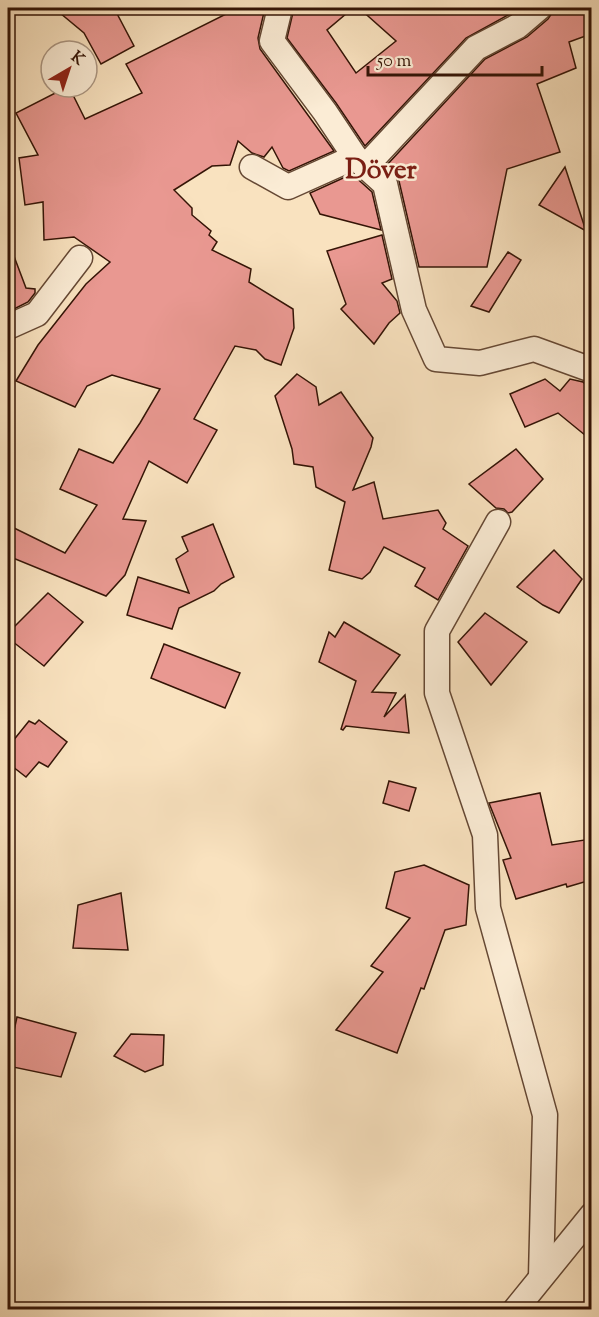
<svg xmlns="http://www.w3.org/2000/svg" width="599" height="1317" viewBox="0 0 599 1317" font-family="'Sorts Mill Goudy',serif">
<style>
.building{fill:#e99891;stroke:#341406;stroke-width:1.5}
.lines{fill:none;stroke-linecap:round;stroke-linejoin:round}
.minor-casing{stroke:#654834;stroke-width:27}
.minor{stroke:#fbecd5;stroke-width:24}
.labels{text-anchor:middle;stroke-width:5;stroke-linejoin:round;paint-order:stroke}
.quarter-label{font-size:27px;font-weight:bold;fill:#7a1f14;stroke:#fbecd5}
</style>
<rect width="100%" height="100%" fill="#f9e2bf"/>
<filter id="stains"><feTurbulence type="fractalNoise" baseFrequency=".00333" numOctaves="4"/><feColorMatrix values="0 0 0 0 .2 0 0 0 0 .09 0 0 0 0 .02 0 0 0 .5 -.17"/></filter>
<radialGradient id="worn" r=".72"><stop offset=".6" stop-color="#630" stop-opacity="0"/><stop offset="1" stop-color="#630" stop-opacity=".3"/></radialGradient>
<g class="building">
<polygon points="54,8 114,8 134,46 101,64 84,33"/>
<polygon points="238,8 265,8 258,38 260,49 334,151 289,171 283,168 272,147 264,157 252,153 238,141 230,165 212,166 174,190 192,208 192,215 211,231 209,235 217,242 212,250 251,269 249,282 293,309 294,328 281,365 265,359 256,350 235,346 194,419 217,430 187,483 149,461 123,519 146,521 125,575 106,596 8,556 8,525 65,553 97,505 60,489 79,449 113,463 140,423 160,389 112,375 87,386 75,407 16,381 38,345 86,284 110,262 74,237 44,240 43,202 25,205 19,158 38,155 16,113 67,87 69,87 85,119 142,93 126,64"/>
<polygon points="294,8 353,8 327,30 356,73 396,41 359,8 518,8 510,14 466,38 365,146 336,103 287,38"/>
<polygon points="553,8 591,8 591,34 569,42 576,68 537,84 560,152 507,169 487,267 419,267 399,181 395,173 386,166 485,59 527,37 548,19 552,13"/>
<polygon points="565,167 586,231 539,205"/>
<polygon points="352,174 372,192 381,230 320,214 310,193"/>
<polygon points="382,235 392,279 382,283 397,301 400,313 389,323 374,344 341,309 346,304 327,251"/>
<polygon points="8,243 9,243 26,288 35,289 35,293 28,302 8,312"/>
<polygon points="508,252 521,260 489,312 471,306"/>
<polygon points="297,374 316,387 319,405 341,392 373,438 371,447 353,490 374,482 383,519 438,510 446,523 443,529 468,546 438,600 415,586 425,568 384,547 370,572 362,579 329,570 345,502 316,487 313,467 294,464 292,449 275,396"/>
<polygon points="545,379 560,391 570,379 583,382 591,390 591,440 558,413 525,427 510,394"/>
<polygon points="516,449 543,479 512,512 508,513 504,509 496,508 469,484"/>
<polygon points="213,524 234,577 221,584 214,591 179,608 172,629 127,615 138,577 189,593 176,559 188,551 182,537"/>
<polygon points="554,550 582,579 559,613 543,605 517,587"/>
<polygon points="48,593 83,622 44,666 8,638 8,633"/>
<polygon points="485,613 527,642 491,685 458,642"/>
<polygon points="344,622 400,655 372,692 396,693 384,717 405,695 409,733 346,726 343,730 341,729 356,681 319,662 329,632 335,637"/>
<polygon points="164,644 240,673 225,708 151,678"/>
<polygon points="39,720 67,742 48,767 39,762 26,777 8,763 8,747 29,721 35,724"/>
<polygon points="389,781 416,788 409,811 383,803"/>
<polygon points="540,793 552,845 591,839 591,880 567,887 566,884 516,899 503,860 511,858 489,803"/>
<polygon points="424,865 469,885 466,925 445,930 424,989 421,988 397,1053 336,1030 383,972 371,966 410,918 386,908 395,872"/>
<polygon points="121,893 128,950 73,948 78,905"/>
<polygon points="17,1017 76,1033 61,1077 8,1066 8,1058"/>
<polygon points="131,1034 164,1035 163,1065 145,1072 114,1056"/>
</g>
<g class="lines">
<g class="minor-casing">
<g id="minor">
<polyline points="280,8 272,41 325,112 355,157 385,184 414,310 436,359 480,363 534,349 592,370"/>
<polyline points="252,167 288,187 355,157"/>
<polyline points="365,167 476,48 518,26 539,8"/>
<polyline points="8,327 37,314 80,258"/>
<polyline points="498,522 437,631 437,693 485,835 488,908 545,1115 541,1277"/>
<polyline points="515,1310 592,1215"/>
</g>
</g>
<use href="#minor" class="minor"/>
</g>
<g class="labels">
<g class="quarter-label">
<text x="381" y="178">Döver</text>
</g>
</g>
<rect width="599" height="1317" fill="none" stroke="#f9e2bf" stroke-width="30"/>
<rect x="9" y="9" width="581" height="1299" fill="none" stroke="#341406" stroke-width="3"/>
<rect x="15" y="15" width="569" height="1287" fill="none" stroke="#341406" stroke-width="1.5"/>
<g transform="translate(69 69) rotate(39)"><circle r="28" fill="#fbecd5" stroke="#ab9682" stroke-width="1.5"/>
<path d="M0-4.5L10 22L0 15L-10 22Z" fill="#8f2418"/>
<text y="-9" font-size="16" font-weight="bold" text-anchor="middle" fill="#341406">K</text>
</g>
<path d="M368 66v9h174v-9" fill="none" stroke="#341406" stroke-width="3"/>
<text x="377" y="66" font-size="18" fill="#341406" stroke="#fbecd5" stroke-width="4.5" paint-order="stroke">50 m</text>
<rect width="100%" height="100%" filter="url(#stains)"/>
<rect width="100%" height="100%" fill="url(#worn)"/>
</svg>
